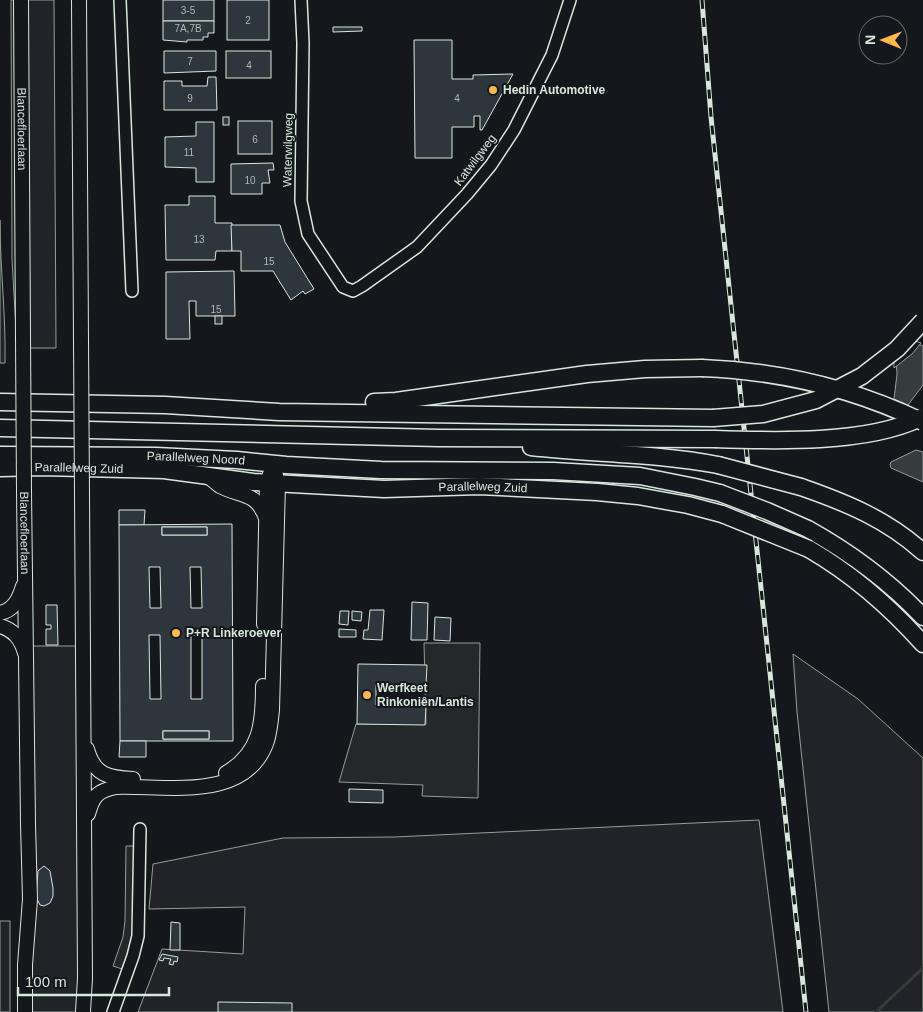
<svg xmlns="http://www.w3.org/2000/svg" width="923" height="1012" viewBox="0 0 923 1012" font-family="Helvetica,sans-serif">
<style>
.green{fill:#202428;stroke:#939e99}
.parking{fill:#24282b;stroke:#939e99}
.water{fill:#363b3e;stroke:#939e99}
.pier{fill:#14181c;stroke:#939e99}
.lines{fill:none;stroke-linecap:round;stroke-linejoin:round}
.stream{stroke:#363b3e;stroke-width:3}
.building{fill:#2c363c;stroke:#d8e6dc;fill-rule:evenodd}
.minor-casing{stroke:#d8e6dc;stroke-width:14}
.major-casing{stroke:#d8e6dc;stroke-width:16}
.highway-casing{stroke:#d8e6dc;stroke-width:19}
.minor{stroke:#14181c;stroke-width:11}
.major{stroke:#14181c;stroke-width:14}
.highway{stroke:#14181c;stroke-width:16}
.rail-casing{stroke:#d8e6dc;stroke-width:5}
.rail{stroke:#14181c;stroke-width:3;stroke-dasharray:9;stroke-linecap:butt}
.major-bridge-casing{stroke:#d8e6dc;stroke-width:16;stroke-linecap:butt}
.highway-bridge-casing{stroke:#d8e6dc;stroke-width:19;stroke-linecap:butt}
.major-bridge{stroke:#14181c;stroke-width:14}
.highway-bridge{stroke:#14181c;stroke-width:16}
.poi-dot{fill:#ffb74d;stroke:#14181c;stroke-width:2}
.labels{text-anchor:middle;stroke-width:4;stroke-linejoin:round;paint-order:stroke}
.number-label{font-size:10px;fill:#adbab4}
.poi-label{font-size:12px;font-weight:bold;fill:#d8e6dc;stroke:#14181c;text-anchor:start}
.street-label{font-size:12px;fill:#d8e6dc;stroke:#14181c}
</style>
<rect width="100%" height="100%" fill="#14181c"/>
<g class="green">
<polygon points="11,0 14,0 16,330 12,259"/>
<polygon points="28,0 54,0 56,348 30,348"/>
<path d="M 0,220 C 0,268 6,315 5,363 L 0,363 Z"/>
<polygon points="31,646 77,646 79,1012 27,1012"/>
<polygon points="793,654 858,699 923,758 923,1012 829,1012 797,712"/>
<polygon points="759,820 783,1012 138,1012 162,949 243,954 245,907 149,909 153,864 283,838 394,837"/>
<rect x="0" y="921" width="10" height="91"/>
</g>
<g class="parking">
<polygon points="424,643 480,643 478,798 422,796 423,785 339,782 356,724 426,724"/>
<polygon points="126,846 135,846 134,922 132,940 122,969 113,966 123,937 125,921"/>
</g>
<g class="water">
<polygon points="915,343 923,346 923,385 908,405 894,399 897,374 896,360"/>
<polygon points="916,450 923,452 923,482 891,468 890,465 891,462"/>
</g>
<polygon class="pier" points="915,341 921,343 912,354 894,368 894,360"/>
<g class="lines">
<polyline class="stream" points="876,1012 923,968"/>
</g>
<g class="building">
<rect x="163" y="0" width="51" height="21"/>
<rect x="227" y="0" width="42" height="40"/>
<polygon points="163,21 214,21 214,33 208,33 208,37 203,37 203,40 187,40 187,42 163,40"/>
<polygon points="333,27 362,27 362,31 333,32"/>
<polygon points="414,40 452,40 452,79 473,79 473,75 513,74 482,130 480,130 480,116 474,116 474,127 452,127 452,158 415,158"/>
<polygon points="164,51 216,51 216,71 164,73"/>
<rect x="226" y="51" width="45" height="27"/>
<polygon points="208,77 216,77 217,110 164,110 164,81 182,81 182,86 207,86"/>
<rect x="223" y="117" width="6" height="8"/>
<rect x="238" y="121" width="34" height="33"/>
<polygon points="196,122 214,122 214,182 196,182 196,168 165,167 165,137 196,136"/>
<polygon points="273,163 274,170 268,170 270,183 262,183 262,194 231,194 231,164"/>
<polygon points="189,196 215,196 215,223 232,223 232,251 216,251 215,260 166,260 165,205 189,205"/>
<polygon points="231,225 280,225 285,242 314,289 305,294 303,291 291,300 273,271 241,271 241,251 232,251"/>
<polygon points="234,271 235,316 196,316 196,301 189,301 190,339 166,339 166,272"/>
<rect x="215" y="316" width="7" height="8"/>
<polygon points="119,510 145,510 144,525 119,525"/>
<path d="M 232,524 L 233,741 L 120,741 L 119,525 ZM 162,527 L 207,527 L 207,535 L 162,535 ZM 149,567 L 160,567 L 161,608 L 150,608 ZM 190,567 L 201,567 L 202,608 L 191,608 ZM 149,635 L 160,635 L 161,699 L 150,699 ZM 191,635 L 202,635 L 202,699 L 191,699 ZM 163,731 L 209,731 L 209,739 L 163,739 Z"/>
<rect x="162" y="527" width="45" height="8"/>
<polygon points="412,602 428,603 427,640 411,640"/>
<polygon points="46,605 57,605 58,645 46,645 46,629 51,629 51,625 46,625"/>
<polygon points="370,610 384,610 382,640 363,639 364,630 368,630"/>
<polygon points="340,611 349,611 348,625 339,624"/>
<polygon points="352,611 362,612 361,621 352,620"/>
<polygon points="435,617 451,618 450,641 434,640"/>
<polygon points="339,629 356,630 356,637 339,637"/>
<polygon points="358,664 427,665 426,685 376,684 376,705 426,706 425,725 357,724"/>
<rect x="163" y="731" width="46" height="8"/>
<polygon points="120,741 146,741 146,757 119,757"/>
<polygon points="349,789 383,790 383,803 349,802"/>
<polygon points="44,866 50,871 53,888 53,896 50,903 44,906 40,905 36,897 38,871"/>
<polygon points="171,922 180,923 180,950 170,950"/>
<polygon points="162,954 178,957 177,962 174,961 173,965 169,964 171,959 164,958 163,961 159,960"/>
<polygon points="218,1002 292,1003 292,1012 218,1012"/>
</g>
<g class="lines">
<g class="minor-casing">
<g id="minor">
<polyline points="120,0 132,291"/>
<polyline points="301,0 303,43 301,201 308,234 343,287 353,291 362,286 417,247 467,194 491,165 514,130 552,55 570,0"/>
<polyline points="113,1012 133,956 138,936 140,829"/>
</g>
</g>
<g class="major-casing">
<g id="major">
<path id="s1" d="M 21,0 L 23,337"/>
<polyline points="79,0 81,341"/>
<path d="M 207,476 C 212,479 216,483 220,486 C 241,497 256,491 266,518"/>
<path id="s2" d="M 24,491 L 28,824 L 30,899 L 25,965 L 25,1012"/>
<polyline points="82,494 85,978 83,1012"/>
<path d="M 0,613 C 14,610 19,599 23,586"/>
<polyline points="264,624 267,483 270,474"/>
<path d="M 0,626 C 14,630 21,639 25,653"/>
<path d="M 87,749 C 94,775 108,778 133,779"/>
<path d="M 226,773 C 261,753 263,722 263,686"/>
<path d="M 88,814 C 93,796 97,791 116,787 C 166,785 246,803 267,741 C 270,731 271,720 272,710 L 278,484 L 273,463"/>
</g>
</g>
<g class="highway-casing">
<g id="highway">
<polyline points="0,402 165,405 279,412 713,418"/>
<polyline points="374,402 396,401 587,374 645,369 702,368"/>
<polyline points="0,428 439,438 715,439"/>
<path d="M 531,447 C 594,454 655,453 718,465"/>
<path id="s3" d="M 0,455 L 156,456 L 237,460 L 286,465 L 381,470 L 553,471 L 640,476 L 695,487 L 720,493"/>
<path id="s4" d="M 0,468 L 42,467 L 164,470 L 253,482 L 384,489 L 479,486 L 597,492 L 638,496 L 688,505 L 722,514"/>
<path d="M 801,487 C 847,503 886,519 923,552"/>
<path d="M 808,529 C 851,553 889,581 923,617"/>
<path d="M 809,549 C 852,574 890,607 923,644"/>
</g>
</g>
<use href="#minor" class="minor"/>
<use href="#major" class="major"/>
<use href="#highway" class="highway"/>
<g class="rail-casing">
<polyline id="rail" points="702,0 711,117 806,1012"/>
</g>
<use href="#rail" class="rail"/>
<g class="major-bridge-casing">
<g id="major-bridge">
<polyline points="23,337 24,491"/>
<polyline points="81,341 82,494"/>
</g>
</g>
<g class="highway-bridge-casing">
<g id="highway-bridge">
<path d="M 702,368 C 781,371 853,388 923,422"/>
<polyline points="713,418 763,414 816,400 862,376 897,349 923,321"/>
<path d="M 715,439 C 774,441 868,444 920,418"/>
<polyline points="718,465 801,487"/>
<polyline points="720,493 767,511 808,529"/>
<polyline points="722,514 809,549"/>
</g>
</g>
<use href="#major-bridge" class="major-bridge"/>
<use href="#highway-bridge" class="highway-bridge"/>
</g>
<g class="poi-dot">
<circle cx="493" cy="90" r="5"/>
<circle cx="176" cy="633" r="5"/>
<circle cx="367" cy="695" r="5"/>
</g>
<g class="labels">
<g class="number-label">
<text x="188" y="14">3-5</text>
<text x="248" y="24">2</text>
<text x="188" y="32">7A,7B</text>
<text x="190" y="65">7</text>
<text x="249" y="69">4</text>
<text x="190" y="102">9</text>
<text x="457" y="102">4</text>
<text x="255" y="143">6</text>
<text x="189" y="156">11</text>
<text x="250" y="184">10</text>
<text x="199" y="243">13</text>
<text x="269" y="265">15</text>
<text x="216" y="313">15</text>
</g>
<g class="poi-label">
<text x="503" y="94">Hedin Automotive</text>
<text x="186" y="637">P+R Linkeroever</text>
<text x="377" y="692">Werfkeet<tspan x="377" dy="14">Rinkoniên/Lantis</tspan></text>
</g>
<g class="street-label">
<text dy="4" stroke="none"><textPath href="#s1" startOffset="129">Blancefloerlaan</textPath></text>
<text transform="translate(288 150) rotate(-89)" y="4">Waterwilgweg</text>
<text transform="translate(475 160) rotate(-53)" y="4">Katwilgweg</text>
<text dy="4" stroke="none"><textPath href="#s3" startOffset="196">Parallelweg Noord</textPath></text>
<text dy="4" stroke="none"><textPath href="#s4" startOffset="79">Parallelweg Zuid</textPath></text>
<text dy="4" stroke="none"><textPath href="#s4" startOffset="484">Parallelweg Zuid</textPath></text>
<text dy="4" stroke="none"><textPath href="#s2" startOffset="42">Blancefloerlaan</textPath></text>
</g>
</g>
<g transform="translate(883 40) rotate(271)"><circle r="24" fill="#14181c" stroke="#626a69"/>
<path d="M0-4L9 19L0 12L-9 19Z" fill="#ffb74d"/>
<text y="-8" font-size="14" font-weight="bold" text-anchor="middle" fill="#d8e6dc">N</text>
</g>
<path d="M18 987v8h151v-8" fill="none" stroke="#d8e6dc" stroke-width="2.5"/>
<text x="25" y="987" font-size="15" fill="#d8e6dc" stroke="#14181c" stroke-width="4" paint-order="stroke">100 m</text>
</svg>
